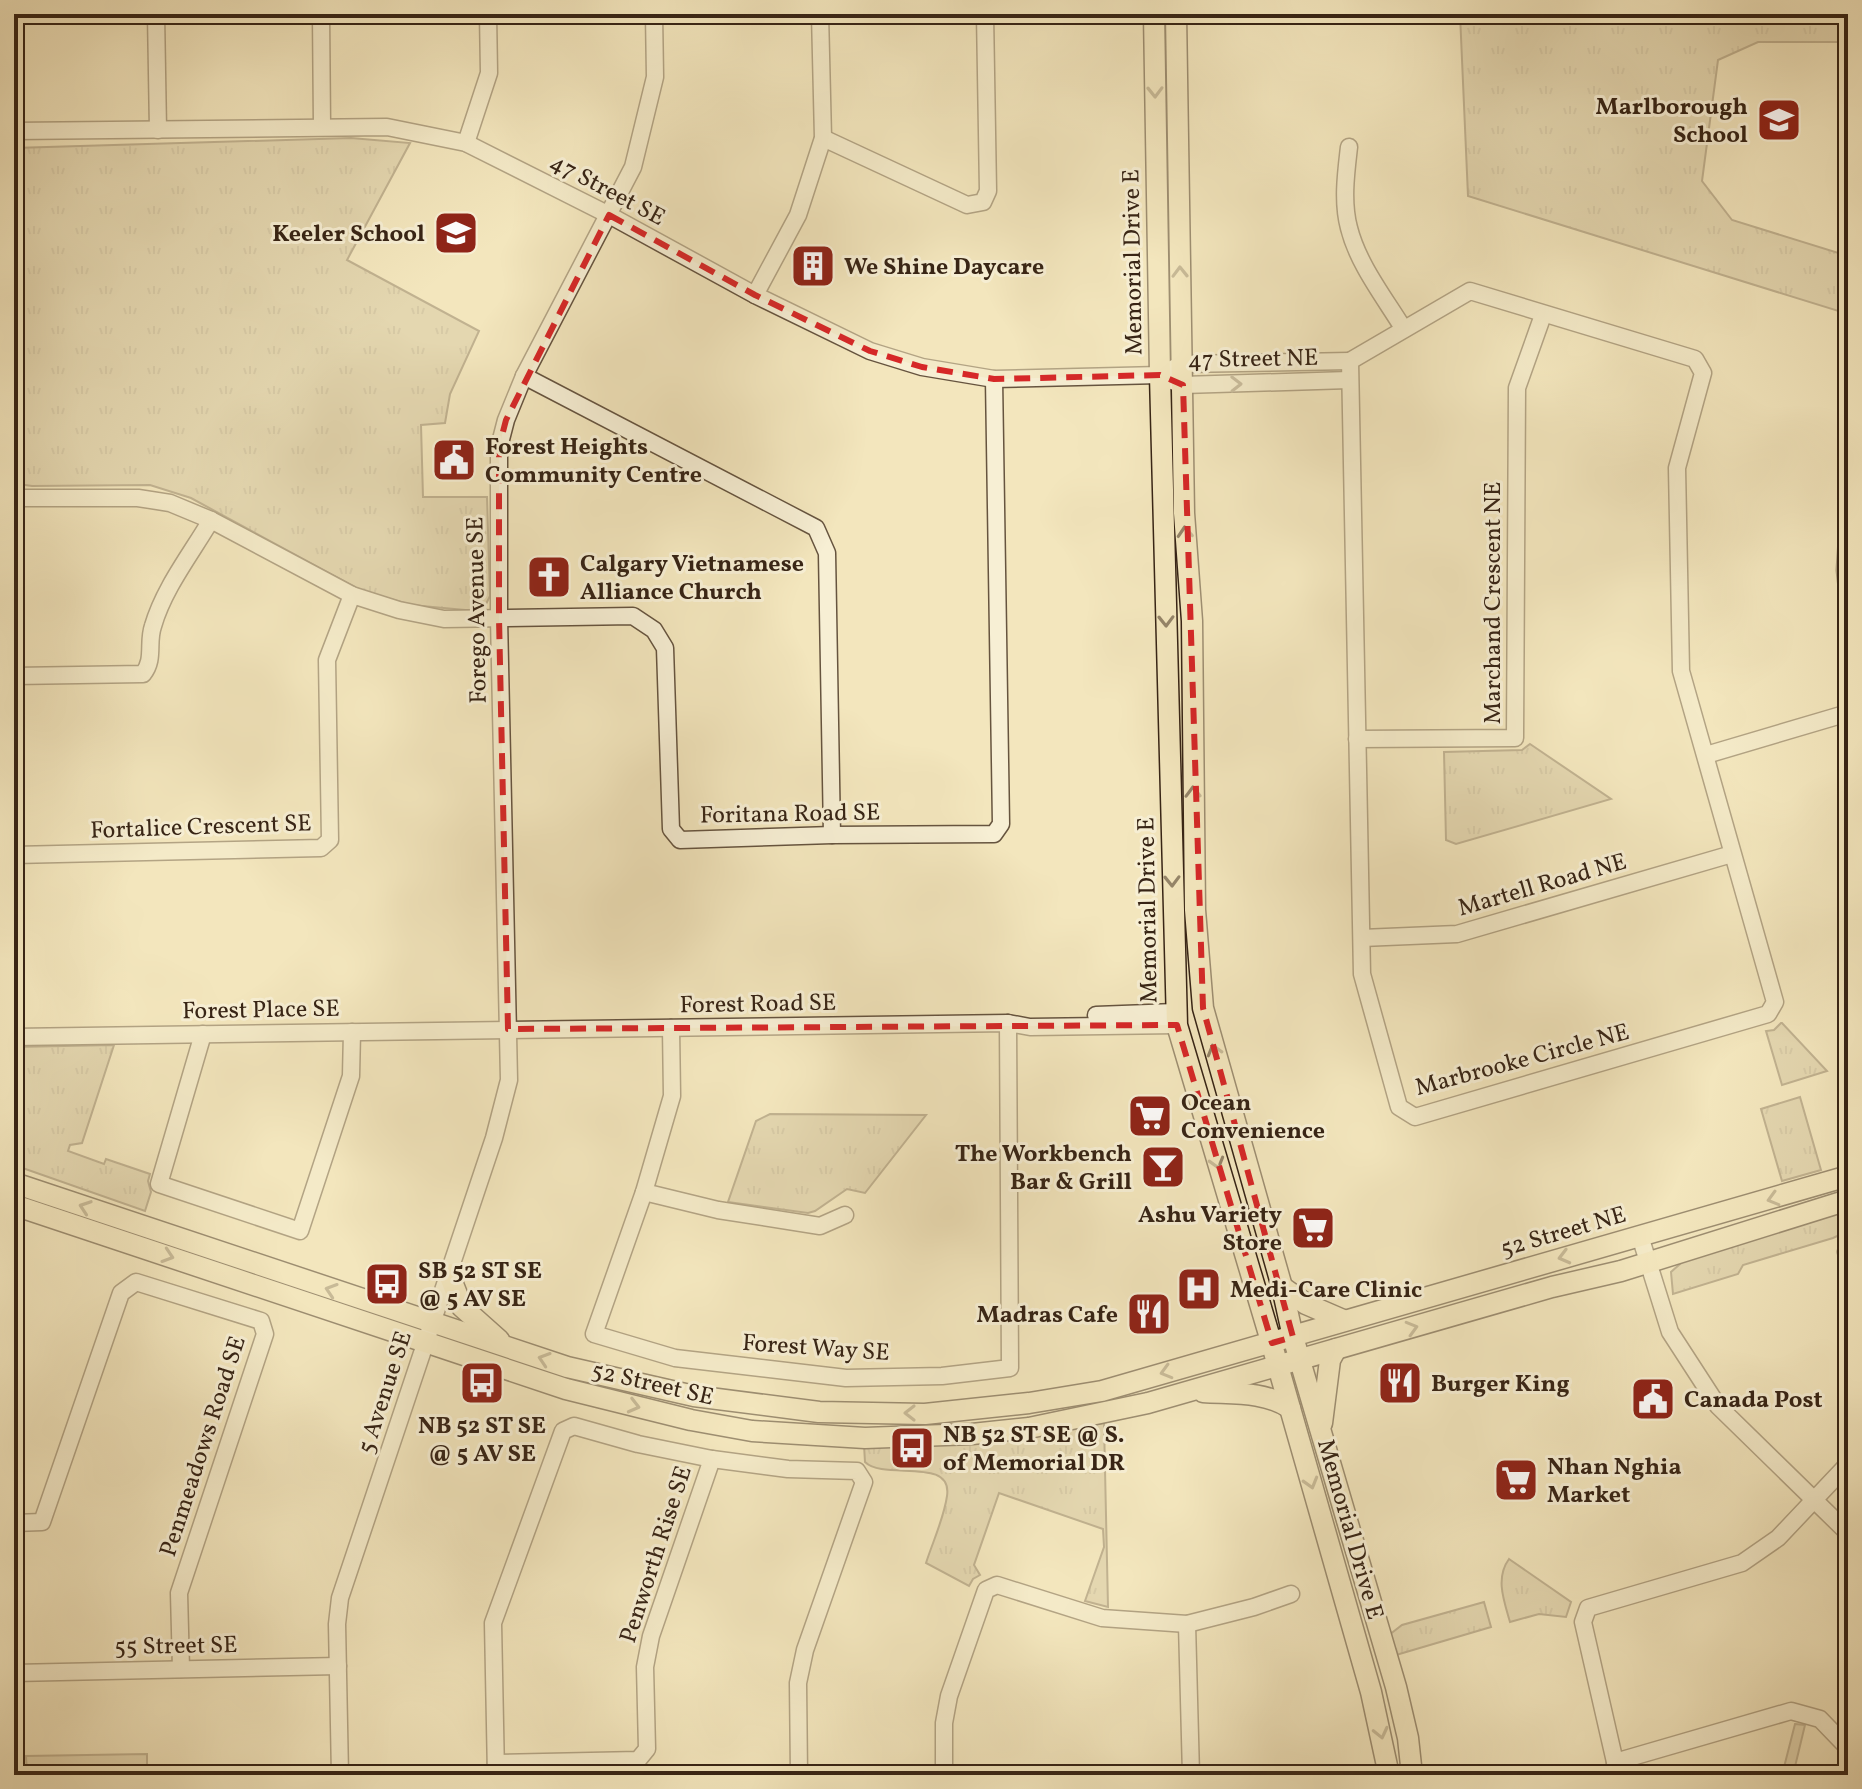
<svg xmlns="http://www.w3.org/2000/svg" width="1862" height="1789" viewBox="0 0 1862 1789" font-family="Vollkorn,serif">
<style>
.park{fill:url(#park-tufts);stroke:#85745a;stroke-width:2}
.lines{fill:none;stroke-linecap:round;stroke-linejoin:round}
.minor-casing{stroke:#66543f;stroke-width:19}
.major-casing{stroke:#372415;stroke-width:23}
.minor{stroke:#f7efd4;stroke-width:16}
.major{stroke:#f3e6bd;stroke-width:20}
.oneway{stroke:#958569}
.oneway2{stroke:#978a74}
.marked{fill:none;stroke:#d62828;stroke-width:6;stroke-dasharray:16 10;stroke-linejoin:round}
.labels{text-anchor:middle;stroke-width:6;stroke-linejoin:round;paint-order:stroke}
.poi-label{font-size:24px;font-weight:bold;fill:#372415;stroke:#f7efd4;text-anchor:start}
.street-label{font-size:24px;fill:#372415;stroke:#f7efd4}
</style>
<defs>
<pattern id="park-tufts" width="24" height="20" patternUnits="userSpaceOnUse" patternTransform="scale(2)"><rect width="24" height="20" fill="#d3c5a0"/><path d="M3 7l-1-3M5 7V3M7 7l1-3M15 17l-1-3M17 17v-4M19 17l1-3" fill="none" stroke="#b6a989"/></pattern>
</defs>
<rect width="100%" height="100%" fill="#f3e6bd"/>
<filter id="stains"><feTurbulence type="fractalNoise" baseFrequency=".0025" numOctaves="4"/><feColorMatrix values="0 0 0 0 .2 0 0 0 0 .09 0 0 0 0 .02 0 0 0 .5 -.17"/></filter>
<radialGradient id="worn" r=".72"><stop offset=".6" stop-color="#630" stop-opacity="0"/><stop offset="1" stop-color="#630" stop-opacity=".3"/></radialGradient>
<g class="park">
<polygon points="1460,14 1848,14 1848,42 1758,42 1718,60 1702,181 1732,220 1848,256 1848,314 1468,196"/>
<polygon points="351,138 410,143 347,260 479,331 450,394 445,423 421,425 423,497 487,497 490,596 485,606 476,611 411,605 360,590 191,498 150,485 32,486 18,484 14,480 14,148"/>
<polygon points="1530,744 1611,799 1456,844 1446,840 1444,752 1522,750"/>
<polygon points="1781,1023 1782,1023 1827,1071 1782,1085 1766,1031 1774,1030"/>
<polygon points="114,1045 82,1143 70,1145 68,1151 104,1164 106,1159 150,1174 148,1181 151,1192 145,1211 14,1165 14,1047"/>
<polygon points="1800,1097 1821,1170 1782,1181 1761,1109"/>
<polygon points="770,1114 926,1115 865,1193 847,1189 815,1211 808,1213 728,1202 756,1121"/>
<polygon points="1848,1208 1848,1231 1833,1238 1743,1265 1738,1274 1673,1294 1671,1272 1688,1257"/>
<path d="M 1104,1423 L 1108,1607 L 1085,1601 L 1104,1547 L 1103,1529 L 999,1493 L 974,1565 L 980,1575 L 973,1579 L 969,1586 L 926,1563 C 933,1541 944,1518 947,1496 C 953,1456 884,1481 865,1462 L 864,1445 L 1027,1436 Z"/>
<path d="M 1509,1559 L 1571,1602 L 1566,1617 L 1539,1614 L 1510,1622 C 1504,1601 1495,1578 1509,1559 Z"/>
<polygon points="1484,1602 1491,1627 1396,1655 1389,1635 1402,1625"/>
<polygon points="1795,1724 1805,1725 1793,1775 1782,1775"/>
<polygon points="147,1754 147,1775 27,1775 26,1756"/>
</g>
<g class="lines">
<g class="minor-casing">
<g id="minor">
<polyline points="156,14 158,130"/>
<polyline points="321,14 322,126"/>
<polyline points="14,131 387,127 466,143 609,215 755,295 870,351 922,367 994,379 1160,375 1182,364 1350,361"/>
<polyline points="823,138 967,205 983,202 988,191 985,14"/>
<polyline points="466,143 489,73 488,14"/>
<path d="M 1349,147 C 1346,173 1342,202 1349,228 C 1358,264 1384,297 1403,328"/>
<polygon points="1470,291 1695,359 1703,373 1677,468 1681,671 1775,1002 1768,1014 1415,1117 1399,1107 1362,974 1350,361"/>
<polyline points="755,295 798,215 823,138 820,14"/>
<polyline points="524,376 816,528 827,553 832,835"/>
<polyline points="1172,381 1183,385 1349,380"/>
<polyline points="14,498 138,498 170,503 211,520 352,595 399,610 444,619 633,616 654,630 665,648 671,829 680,840 832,835 994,834 1001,824 994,379"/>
<polyline points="1848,524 1845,570 1848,597"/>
<path d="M 14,676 L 143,674 C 155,659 147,643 153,626 C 164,588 191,554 211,520"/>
<polyline points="1357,739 1515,738 1517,388 1543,315"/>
<polyline points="1706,755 1848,713"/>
<polyline points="14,855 321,848 330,840 327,660 352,595"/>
<polyline points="1362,938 1457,934 1732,854"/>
<polyline points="1096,1015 1175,1012"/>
<polyline points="671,1028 672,1096 644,1192 594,1334 675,1358 846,1378 942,1376 1010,1368 1008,1023"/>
<polyline points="203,1034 159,1184 300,1231 351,1076 352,1032"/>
<polyline points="14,1037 1008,1023 1030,1027 1177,1025"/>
<polyline points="644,1192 718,1210 820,1226 845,1215"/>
<polyline points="1640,1236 1670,1332 1718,1406 1848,1533"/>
<polyline points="1848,1249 1846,1252 1848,1258"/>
<polyline points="14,1523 42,1522 121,1293 136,1282 261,1321 265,1334 179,1593 181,1669"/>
<polyline points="1187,1624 1191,1775"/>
<polyline points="14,1673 338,1666"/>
<polyline points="14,1728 15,1775"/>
<polyline points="1615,1762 1791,1711 1820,1719 1848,1748"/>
<polyline points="496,1763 638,1760 647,1749 645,1667 651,1636 712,1459"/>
<polyline points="340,1775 337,1624 340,1598 494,1138 509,1080 499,618 499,447 506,420 524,376 633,167 655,77 654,14"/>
<polyline points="496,1775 493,1623 563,1431 574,1426 638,1444 712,1459 788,1469 857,1471 864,1482 805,1650 798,1683 799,1775"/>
<polyline points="944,1775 944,1723 949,1696 986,1590 997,1585 1102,1618 1187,1624 1254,1607 1291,1594"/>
<polyline points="1615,1775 1615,1762 1583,1622 1588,1608 1742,1563 1778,1538 1848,1464"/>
</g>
</g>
<g class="major-casing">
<g id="major">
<polyline points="1154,14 1160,375 1177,1025 1268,1331 1371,1692 1389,1775"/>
<polyline points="1176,14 1184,513 1192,621 1195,910 1203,1008 1282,1287 1293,1337 1396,1687 1408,1738 1412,1775"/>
<polyline points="14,1183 567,1367 694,1396 819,1412 925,1414 1029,1403 1102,1391 1848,1176"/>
<polyline points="14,1205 566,1389 691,1420 752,1431 865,1438 972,1434 1029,1428 1148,1403 1552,1287 1621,1271 1848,1200"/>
<polyline points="449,1274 462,1307 499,1340"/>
<polyline points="1282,1287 1306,1304 1343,1320"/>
<path d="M 1203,1392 C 1233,1394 1264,1391 1290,1408"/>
<polyline points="1322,1423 1330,1360 1336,1349"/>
</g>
</g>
<use href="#minor" class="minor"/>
<use href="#major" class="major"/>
</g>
<defs><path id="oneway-chevron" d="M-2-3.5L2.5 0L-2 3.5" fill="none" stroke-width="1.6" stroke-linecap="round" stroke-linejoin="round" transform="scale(2)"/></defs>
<g class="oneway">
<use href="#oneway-chevron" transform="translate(1155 92) rotate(89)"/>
<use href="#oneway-chevron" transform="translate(1180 272) rotate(-91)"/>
<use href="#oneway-chevron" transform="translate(1185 532) rotate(-94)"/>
<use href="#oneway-chevron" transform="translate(1166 621) rotate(89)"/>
<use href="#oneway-chevron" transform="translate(1193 792) rotate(-91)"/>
<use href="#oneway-chevron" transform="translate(1172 881) rotate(89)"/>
<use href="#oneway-chevron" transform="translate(1214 1050) rotate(-106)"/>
<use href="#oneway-chevron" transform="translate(1217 1163) rotate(74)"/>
<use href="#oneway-chevron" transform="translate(1773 1199) rotate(164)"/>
<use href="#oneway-chevron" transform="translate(85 1207) rotate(-161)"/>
<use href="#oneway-chevron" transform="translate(168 1256) rotate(18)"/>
<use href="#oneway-chevron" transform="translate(1564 1257) rotate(165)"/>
<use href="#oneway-chevron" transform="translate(331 1290) rotate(-162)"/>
<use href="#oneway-chevron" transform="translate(1412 1328) rotate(-16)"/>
<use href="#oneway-chevron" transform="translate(544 1359) rotate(-162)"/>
<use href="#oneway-chevron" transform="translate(1166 1372) rotate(164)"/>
<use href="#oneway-chevron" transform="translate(634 1406) rotate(14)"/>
<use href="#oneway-chevron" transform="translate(910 1413) rotate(-180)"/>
<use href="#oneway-chevron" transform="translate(1311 1483) rotate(74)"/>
<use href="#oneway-chevron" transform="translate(1381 1733) rotate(77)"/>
</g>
<use class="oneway2" href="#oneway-chevron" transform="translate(1236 384) rotate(-1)"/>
<path d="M0 0H1862V1789H0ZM 609,215 L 755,295 L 870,351 L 922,367 L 994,379 L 1160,375 L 1183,385 L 1203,1008 L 1293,1337 L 1272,1343 L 1177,1025 L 508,1029 L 499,618 L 499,447 L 506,420 Z" fill="#f3e6bd" fill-opacity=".55" fill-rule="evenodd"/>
<path class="marked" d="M 609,215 L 755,295 L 870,351 L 922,367 L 994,379 L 1160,375 L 1183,385 L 1203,1008 L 1293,1337 L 1272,1343 L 1177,1025 L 508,1029 L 499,618 L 499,447 L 506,420 Z"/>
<defs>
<g id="school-square" transform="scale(2.3)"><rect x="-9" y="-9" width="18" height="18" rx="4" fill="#8f2418" stroke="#f7efd4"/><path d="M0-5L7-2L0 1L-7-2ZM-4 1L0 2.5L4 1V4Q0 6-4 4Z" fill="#fff"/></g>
<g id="building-square" transform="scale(2.3)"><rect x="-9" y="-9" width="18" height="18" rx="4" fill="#8f2418" stroke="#f7efd4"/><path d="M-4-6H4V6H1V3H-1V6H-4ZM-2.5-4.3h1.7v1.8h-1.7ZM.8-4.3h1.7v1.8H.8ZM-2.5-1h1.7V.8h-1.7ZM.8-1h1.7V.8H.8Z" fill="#fff"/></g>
<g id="civic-square" transform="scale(2.3)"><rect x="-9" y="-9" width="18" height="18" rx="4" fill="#8f2418" stroke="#f7efd4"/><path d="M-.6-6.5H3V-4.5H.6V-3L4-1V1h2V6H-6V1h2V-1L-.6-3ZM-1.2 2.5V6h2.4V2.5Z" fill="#fff"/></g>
<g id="church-square" transform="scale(2.3)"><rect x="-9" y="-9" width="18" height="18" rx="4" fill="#8f2418" stroke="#f7efd4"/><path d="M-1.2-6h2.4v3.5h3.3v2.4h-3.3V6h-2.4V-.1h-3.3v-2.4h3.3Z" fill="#fff"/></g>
<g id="supermarket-square" transform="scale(2.3)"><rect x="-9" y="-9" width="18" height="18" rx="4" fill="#8f2418" stroke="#f7efd4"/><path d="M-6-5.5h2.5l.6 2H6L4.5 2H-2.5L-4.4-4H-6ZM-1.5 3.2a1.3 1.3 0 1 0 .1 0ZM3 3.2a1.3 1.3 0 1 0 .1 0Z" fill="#fff"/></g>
<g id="bar-square" transform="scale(2.3)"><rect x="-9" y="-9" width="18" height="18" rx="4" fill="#8f2418" stroke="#f7efd4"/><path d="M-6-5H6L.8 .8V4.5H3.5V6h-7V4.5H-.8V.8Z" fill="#fff"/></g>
<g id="bus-square" transform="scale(2.3)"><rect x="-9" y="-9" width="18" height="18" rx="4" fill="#8f2418" stroke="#f7efd4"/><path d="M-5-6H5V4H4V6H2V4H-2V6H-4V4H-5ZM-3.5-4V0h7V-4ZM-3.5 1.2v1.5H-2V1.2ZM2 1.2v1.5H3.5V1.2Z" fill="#fff"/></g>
<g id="hospital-square" transform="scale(2.3)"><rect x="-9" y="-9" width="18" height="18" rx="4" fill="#8f2418" stroke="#f7efd4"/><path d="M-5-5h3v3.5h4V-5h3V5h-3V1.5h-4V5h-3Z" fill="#fff"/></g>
<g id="restaurant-square" transform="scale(2.3)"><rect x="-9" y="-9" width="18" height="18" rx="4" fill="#8f2418" stroke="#f7efd4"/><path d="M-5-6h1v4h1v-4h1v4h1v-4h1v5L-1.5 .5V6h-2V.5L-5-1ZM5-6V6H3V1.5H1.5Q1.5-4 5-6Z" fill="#fff"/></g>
</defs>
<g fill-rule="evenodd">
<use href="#school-square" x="1779" y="120"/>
<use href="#school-square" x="456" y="233"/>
<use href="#building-square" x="813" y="266"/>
<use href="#civic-square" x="454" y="460"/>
<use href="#church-square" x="549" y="577"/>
<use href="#supermarket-square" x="1150" y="1116"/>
<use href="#bar-square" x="1163" y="1167"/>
<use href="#supermarket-square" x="1313" y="1228"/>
<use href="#bus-square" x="387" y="1284"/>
<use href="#hospital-square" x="1199" y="1289"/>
<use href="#restaurant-square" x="1149" y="1314"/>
<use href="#bus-square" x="482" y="1383"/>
<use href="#restaurant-square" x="1400" y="1383"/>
<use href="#civic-square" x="1653" y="1399"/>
<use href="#bus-square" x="912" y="1448"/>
<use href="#supermarket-square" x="1516" y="1480"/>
</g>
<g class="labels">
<g class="poi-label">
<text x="1748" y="114" text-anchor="end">Marlborough<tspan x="1748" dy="28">School</tspan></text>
<text x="425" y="241" text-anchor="end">Keeler School</text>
<text x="844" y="274">We Shine Daycare</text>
<text x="485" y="454">Forest Heights<tspan x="485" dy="28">Community Centre</tspan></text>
<text x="580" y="571">Calgary Vietnamese<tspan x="580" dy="28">Alliance Church</tspan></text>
<text x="1181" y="1110">Ocean<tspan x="1181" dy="28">Convenience</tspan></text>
<text x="1132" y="1161" text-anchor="end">The Workbench<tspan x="1132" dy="28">Bar &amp; Grill</tspan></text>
<text x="1282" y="1222" text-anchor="end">Ashu Variety<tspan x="1282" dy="28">Store</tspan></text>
<text x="418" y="1278">SB 52 ST SE<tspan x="418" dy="28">@ 5 AV SE</tspan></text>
<text x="1230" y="1297">Medi-Care Clinic</text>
<text x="1118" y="1322" text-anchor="end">Madras Cafe</text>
<text x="1431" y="1391">Burger King</text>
<text x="1684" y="1407">Canada Post</text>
<text x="482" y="1433" text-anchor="middle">NB 52 ST SE<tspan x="482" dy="28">@ 5 AV SE</tspan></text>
<text x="943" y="1442">NB 52 ST SE @ S.<tspan x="943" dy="28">of Memorial DR</tspan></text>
<text x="1547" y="1474">Nhan Nghia<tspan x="1547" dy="28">Market</tspan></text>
</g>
<g class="street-label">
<text transform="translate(608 189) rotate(28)" y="8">47 Street SE</text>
<text transform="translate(1132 262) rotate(-91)" y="8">Memorial Drive E</text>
<text transform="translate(1253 358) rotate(-1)" y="8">47 Street NE</text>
<text transform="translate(1492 603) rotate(-90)" y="8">Marchand Crescent NE</text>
<text transform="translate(476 610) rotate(-91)" y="8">Forego Avenue SE</text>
<text transform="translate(790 813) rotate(-1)" y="8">Foritana Road SE</text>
<text transform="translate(201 826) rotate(-2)" y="8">Fortalice Crescent SE</text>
<text transform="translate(1542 884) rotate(-16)" y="8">Martell Road NE</text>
<text transform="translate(1147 910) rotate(-91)" y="8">Memorial Drive E</text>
<text transform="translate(758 1003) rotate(-1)" y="8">Forest Road SE</text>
<text transform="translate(261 1009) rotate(-1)" y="8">Forest Place SE</text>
<text transform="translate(1522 1059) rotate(-15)" y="8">Marbrooke Circle NE</text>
<text transform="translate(1563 1231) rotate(-16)" y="8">52 Street NE</text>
<text transform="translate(816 1347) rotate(4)" y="8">Forest Way SE</text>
<text transform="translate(653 1383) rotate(13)" y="8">52 Street SE</text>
<text transform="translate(384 1392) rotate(-72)" y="8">5 Avenue SE</text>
<text transform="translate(202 1446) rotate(-72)" y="8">Penmeadows Road SE</text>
<text transform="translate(1351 1529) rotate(74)" y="8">Memorial Drive E</text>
<text transform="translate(655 1554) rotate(-72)" y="8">Penworth Rise SE</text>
<text transform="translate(176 1645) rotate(-1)" y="8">55 Street SE</text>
</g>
</g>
<rect width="1862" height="1789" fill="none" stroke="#f3e6bd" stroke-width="48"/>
<rect x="16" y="16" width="1830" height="1757" fill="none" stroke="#372415" stroke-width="4"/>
<rect x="24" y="24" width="1814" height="1741" fill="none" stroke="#372415" stroke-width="2"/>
<rect width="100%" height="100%" filter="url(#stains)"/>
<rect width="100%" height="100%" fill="url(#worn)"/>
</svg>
